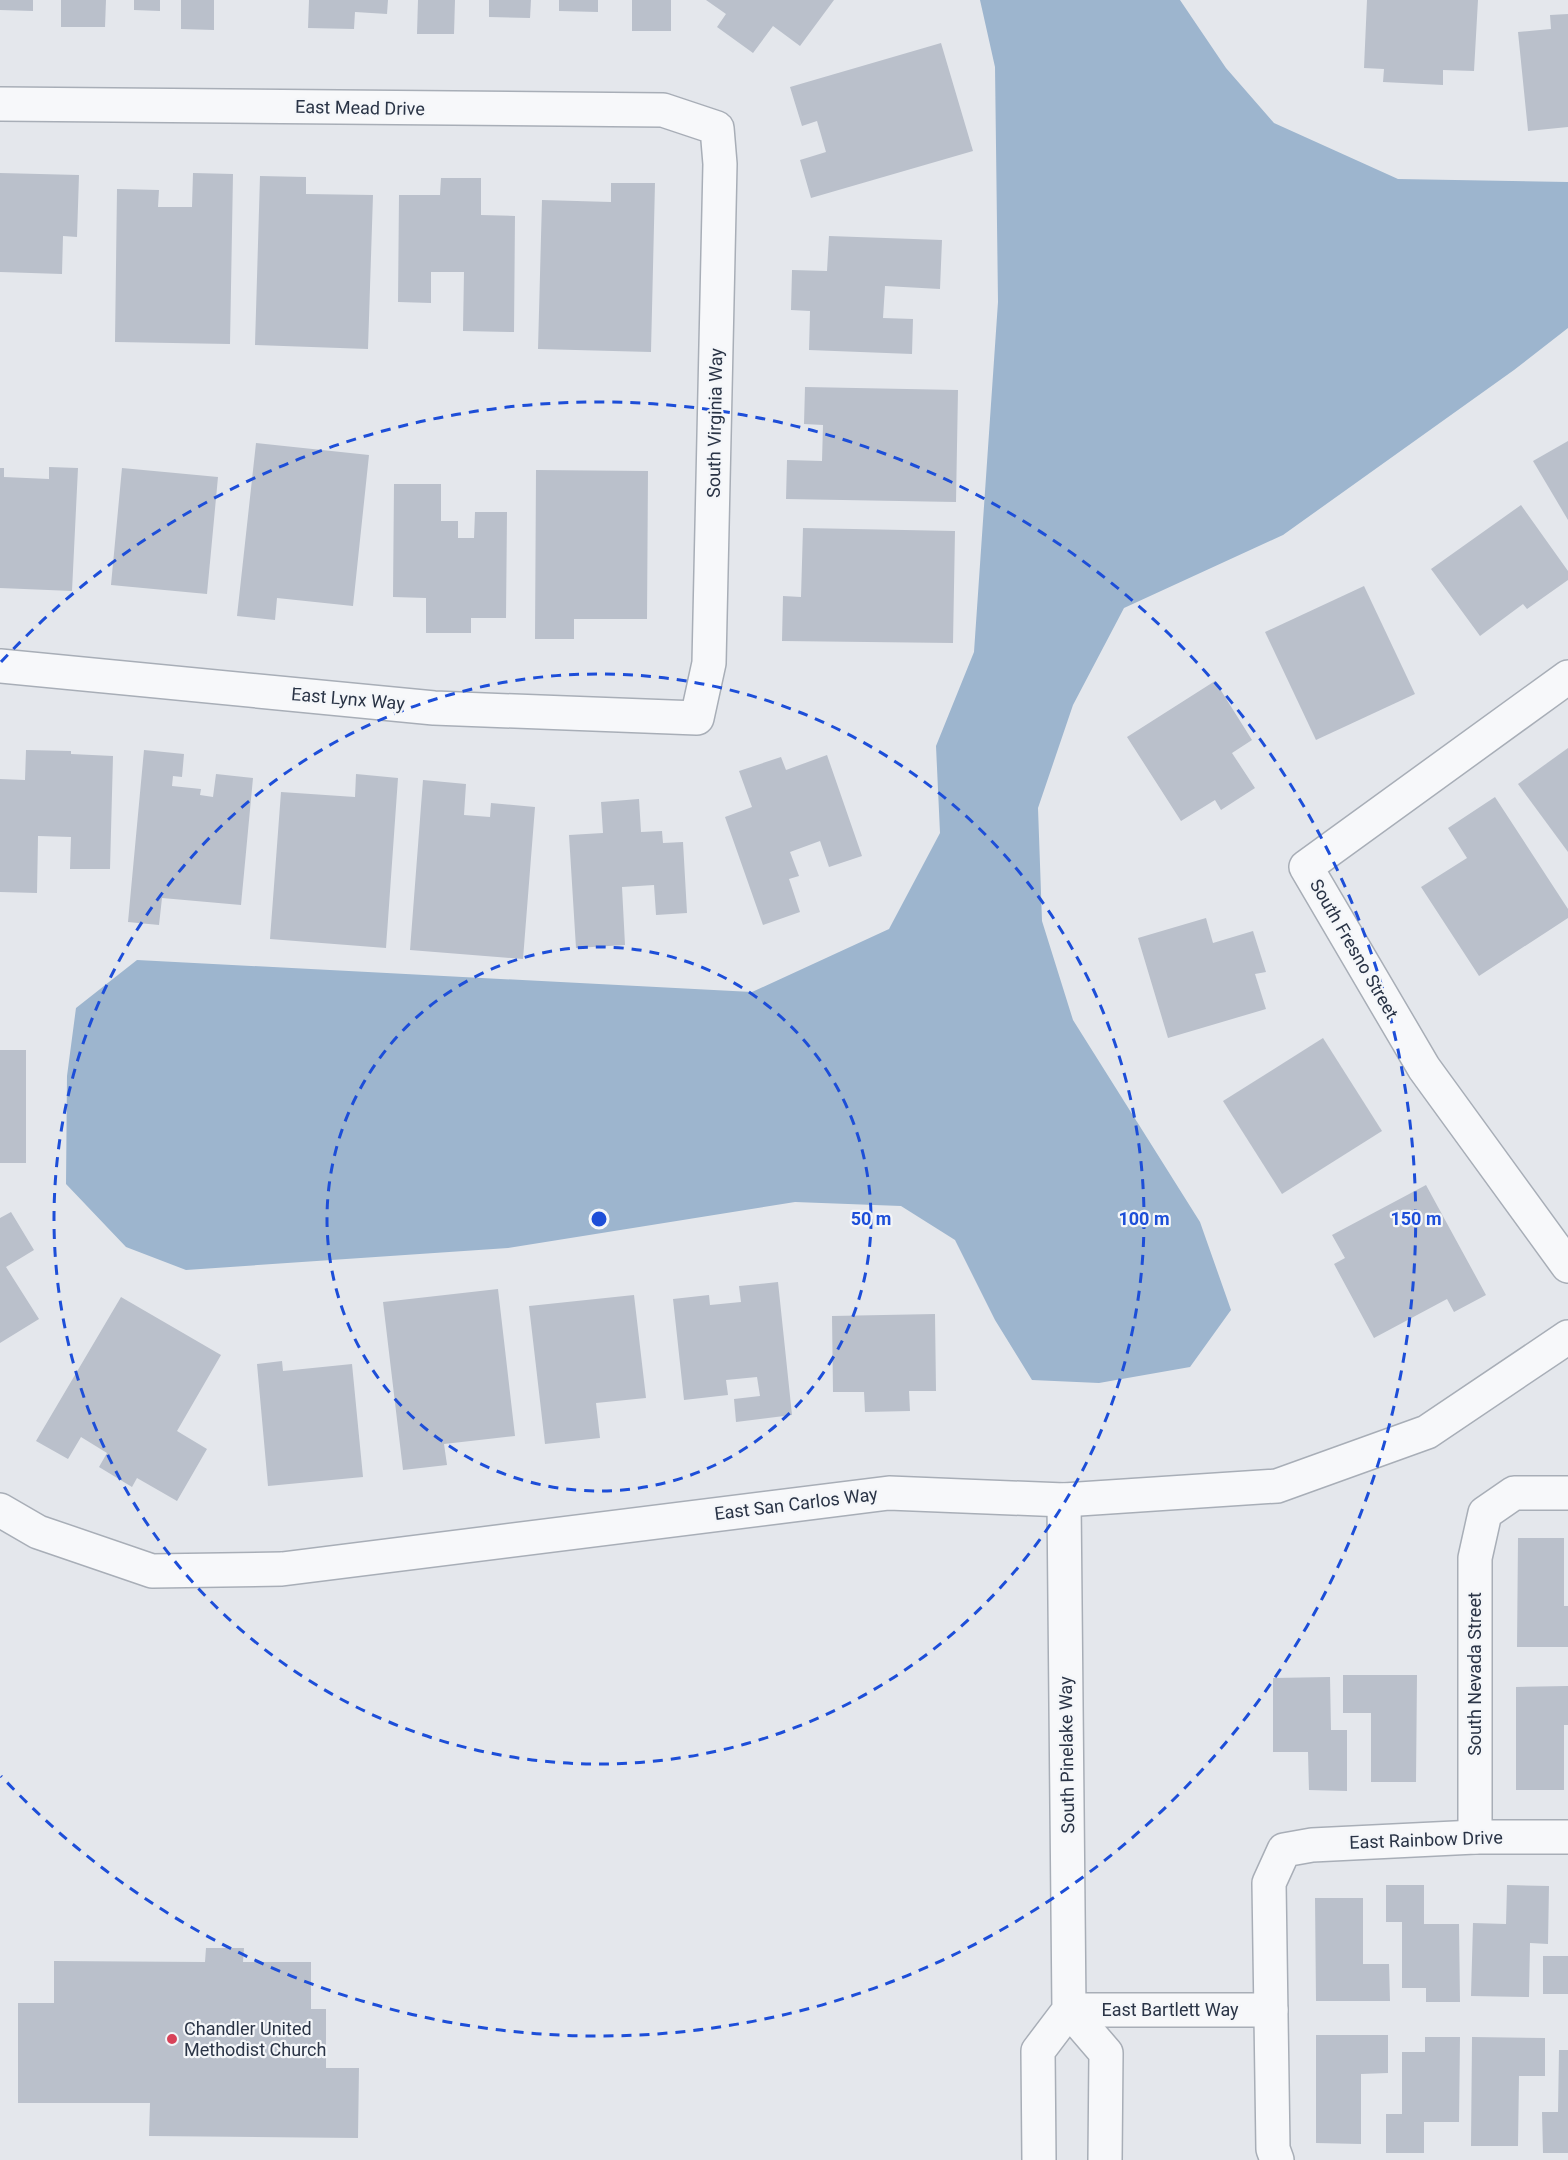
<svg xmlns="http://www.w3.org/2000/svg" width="1568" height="2160" viewBox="0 0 1568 2160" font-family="Roboto,sans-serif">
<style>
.water{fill:#9db5ce}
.building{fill:#bac0cb}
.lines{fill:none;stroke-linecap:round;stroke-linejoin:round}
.minor-casing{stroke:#a8aeb7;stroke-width:36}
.minor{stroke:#f7f8fa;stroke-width:33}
.ring{fill:none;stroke:#1d4ed8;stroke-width:3;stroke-dasharray:10 8}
.poi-dot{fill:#d84259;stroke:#f4f6f9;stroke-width:2}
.labels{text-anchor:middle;stroke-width:4.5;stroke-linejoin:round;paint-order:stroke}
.street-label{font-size:18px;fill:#2a3446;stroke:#f4f6f9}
.poi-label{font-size:18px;fill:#2a3446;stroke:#f4f6f9;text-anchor:start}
.centre{fill:#1d4ed8;stroke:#f4f6f9;stroke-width:3}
.ring-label{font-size:18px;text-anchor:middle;font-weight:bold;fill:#1d4ed8;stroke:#f4f6f9;stroke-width:4.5;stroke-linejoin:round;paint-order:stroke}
</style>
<rect width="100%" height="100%" fill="#e4e7ec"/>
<polygon class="water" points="980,0 1180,0 1226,68 1274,123 1398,179 1568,182 1568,328 1514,370 1283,535 1124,608 1073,705 1038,808 1042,921 1073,1020 1200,1222 1231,1310 1190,1367 1099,1383 1032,1380 995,1320 955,1240 901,1206 795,1202 508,1248 186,1270 126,1247 66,1184 67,1076 76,1008 137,960 752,992 889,929 940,833 936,746 974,652 998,302 995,67"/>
<g class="building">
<polygon points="0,0 33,0 33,11 0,10"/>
<polygon points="61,0 106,0 105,27 61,27"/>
<polygon points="134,0 160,0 160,11 134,10"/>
<polygon points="181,0 214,0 214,30 181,29"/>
<polygon points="309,0 388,0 387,14 355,12 354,29 308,28"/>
<polygon points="418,0 455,0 454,34 417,34"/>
<polygon points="489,0 531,0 530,18 489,17"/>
<polygon points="559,0 598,0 598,12 559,11"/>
<rect x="632" y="0" width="39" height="31"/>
<polygon points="706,0 834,0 800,46 773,26 753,53 717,27 726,14"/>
<polygon points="1367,0 1478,0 1474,71 1443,70 1443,85 1383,82 1384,69 1364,68"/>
<polygon points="1568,14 1568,127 1528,131 1518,32 1551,29 1550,15"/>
<polygon points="941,43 973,151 811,198 800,160 826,152 817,121 802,126 790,87"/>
<polygon points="0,173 79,175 77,237 63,236 62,274 0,272"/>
<polygon points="193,173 233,174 230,344 115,342 117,189 159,190 158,207 192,207"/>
<polygon points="260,176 306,177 306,194 373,195 368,349 255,345"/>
<polygon points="441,178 481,178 481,215 515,216 514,332 463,331 464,272 431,272 431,303 398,302 399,195 440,195"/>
<polygon points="611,183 655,183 651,352 538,349 542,200 611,202"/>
<polygon points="829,236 942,240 940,289 885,286 883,318 913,319 912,354 809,350 810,311 791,310 792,270 827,271"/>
<polygon points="805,387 958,390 956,502 786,499 787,460 822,461 823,425 804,424"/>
<polygon points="1568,441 1568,520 1533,461"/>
<polygon points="256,443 369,455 353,606 277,598 275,620 237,616"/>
<polygon points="49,467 78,468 72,591 0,588 0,468 4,468 4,477 49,479"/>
<polygon points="122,468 218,477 207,594 111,585"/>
<polygon points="536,470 648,471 647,619 574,619 574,639 535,639"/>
<polygon points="394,484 441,484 441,521 458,521 458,538 474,538 475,512 507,512 506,618 471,618 471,633 426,633 426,598 393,597"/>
<polygon points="1521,505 1568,571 1568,580 1527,609 1523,604 1480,636 1431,569"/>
<polygon points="803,528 955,531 953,643 782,641 783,596 801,597"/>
<polygon points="1364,586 1415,694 1316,740 1265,632"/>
<polygon points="1215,681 1252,740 1232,753 1255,788 1221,810 1215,800 1181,821 1127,737"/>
<polygon points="1568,748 1568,852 1518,784"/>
<polygon points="26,750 71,751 71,754 113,756 110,869 70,869 71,837 38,836 37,893 0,892 0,779 25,780"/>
<polygon points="144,750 184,754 182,777 173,776 172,786 201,789 200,795 213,797 216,774 253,778 241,905 162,898 159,925 128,922"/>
<polygon points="827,755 862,856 829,867 820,841 790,852 799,876 789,879 800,912 763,925 725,817 752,807 739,771 781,757 786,770"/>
<polygon points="356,774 398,778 386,948 270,939 281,792 355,797"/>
<polygon points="423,780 466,784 464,815 490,817 491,803 535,807 523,959 410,950"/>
<polygon points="1495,797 1568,909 1568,918 1479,976 1421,887 1467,858 1448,828"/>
<polygon points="639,799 641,832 662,831 663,843 683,842 687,913 656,915 654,885 622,887 625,945 576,948 569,835 603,833 601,802"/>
<polygon points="1206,918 1213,943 1253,931 1266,972 1255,974 1266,1009 1168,1038 1138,938"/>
<polygon points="1323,1038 1382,1131 1282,1194 1223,1101"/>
<rect x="0" y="1050" width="26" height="113"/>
<polygon points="1426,1185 1486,1295 1454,1312 1447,1299 1374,1338 1334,1264 1345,1258 1332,1235"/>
<polygon points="11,1212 34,1250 6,1267 39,1319 0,1343 0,1218"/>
<polygon points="778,1282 792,1415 736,1422 734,1399 760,1396 757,1377 726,1380 728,1395 684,1400 673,1299 709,1295 710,1305 741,1302 739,1286"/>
<polygon points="498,1289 515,1436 444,1444 447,1465 403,1470 383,1302"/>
<polygon points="634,1295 646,1398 596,1403 600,1438 545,1444 529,1306"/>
<polygon points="121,1297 221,1355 177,1431 207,1449 177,1501 137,1478 132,1487 99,1467 107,1453 81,1437 68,1459 36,1441"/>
<polygon points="935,1314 936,1391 909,1391 910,1411 865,1412 864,1392 833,1392 832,1316"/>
<polygon points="282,1361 283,1371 352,1364 363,1477 268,1486 257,1364"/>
<polygon points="1518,1538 1564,1538 1564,1606 1568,1606 1568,1647 1517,1647"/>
<polygon points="1343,1675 1417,1675 1416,1782 1371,1782 1371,1713 1343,1713"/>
<polygon points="1330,1677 1331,1730 1347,1730 1347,1791 1309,1790 1308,1752 1273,1752 1273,1678"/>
<polygon points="1568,1686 1568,1725 1564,1725 1564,1790 1516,1790 1516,1687"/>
<polygon points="1386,1885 1424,1885 1424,1924 1459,1924 1460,2002 1426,2002 1426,1988 1402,1988 1402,1922 1386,1922"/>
<polygon points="1507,1885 1549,1886 1548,1944 1530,1943 1529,1997 1471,1996 1473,1923 1506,1924"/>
<polygon points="1315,1898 1363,1898 1363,1964 1389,1964 1390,2001 1316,2001"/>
<polygon points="206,1948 244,1948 243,1962 311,1962 311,2009 326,2009 326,2068 359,2068 358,2138 149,2136 150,2103 18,2103 18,2003 54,2003 54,1961 205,1962"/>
<rect x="1543" y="1956" width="25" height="38"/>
<polygon points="1316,2035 1388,2035 1388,2073 1361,2074 1361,2144 1316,2143"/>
<polygon points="1425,2037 1460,2037 1459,2122 1424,2122 1424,2153 1386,2153 1386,2114 1402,2114 1402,2052 1425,2052"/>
<polygon points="1472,2037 1545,2038 1545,2076 1519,2076 1518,2146 1471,2146"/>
<polygon points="1559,2050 1568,2050 1568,2153 1543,2153 1542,2112 1558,2112"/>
</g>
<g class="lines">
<g class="minor-casing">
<g id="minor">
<polyline points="0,104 663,110 717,128 720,164 709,663 697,718 434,708 0,666"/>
<polyline points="1568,677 1306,867 1424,1068 1568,1266"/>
<polyline points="0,1510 38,1532 152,1571 282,1569 889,1493 1064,1500 1277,1486 1427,1432 1568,1337"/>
<polyline points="1475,1837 1475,1558 1485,1513 1514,1493 1568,1493"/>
<polyline points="1069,2010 1271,2010"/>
<polyline points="1069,2010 1106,2053 1105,2160"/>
<polyline points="1039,2160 1038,2051 1069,2010 1064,1500"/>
<polyline points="1277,2160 1273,2149 1269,1883 1284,1850 1312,1845 1475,1837 1568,1837"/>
</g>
</g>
<use href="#minor" class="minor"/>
</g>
<g class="ring">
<circle cx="599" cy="1219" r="272"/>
<circle cx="599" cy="1219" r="545"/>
<path d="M1 662A817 817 0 1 1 1 1776"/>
</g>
<circle class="poi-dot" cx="172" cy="2039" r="6"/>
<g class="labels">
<g class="street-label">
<text transform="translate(360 108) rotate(1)" y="6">East Mead Drive</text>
<text transform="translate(715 423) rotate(-89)" y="6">South Virginia Way</text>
<text transform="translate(348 699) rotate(5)" y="6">East Lynx Way</text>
<text transform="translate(1354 949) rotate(60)" y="6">South Fresno Street</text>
<text transform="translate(796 1504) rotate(-7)" y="6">East San Carlos Way</text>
<text transform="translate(1475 1674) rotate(-90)" y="6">South Nevada Street</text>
<text transform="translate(1067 1755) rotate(-91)" y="6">South Pinelake Way</text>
<text transform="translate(1426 1840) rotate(-2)" y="6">East Rainbow Drive</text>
<text x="1170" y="2016">East Bartlett Way</text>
</g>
<g class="poi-label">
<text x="184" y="2035">Chandler United<tspan x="184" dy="21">Methodist Church</tspan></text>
</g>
</g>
<circle cx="599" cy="1219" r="9" class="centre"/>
<g class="ring-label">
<text x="871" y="1225">50 m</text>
<text x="1144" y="1225">100 m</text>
<text x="1416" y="1225">150 m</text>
</g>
</svg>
